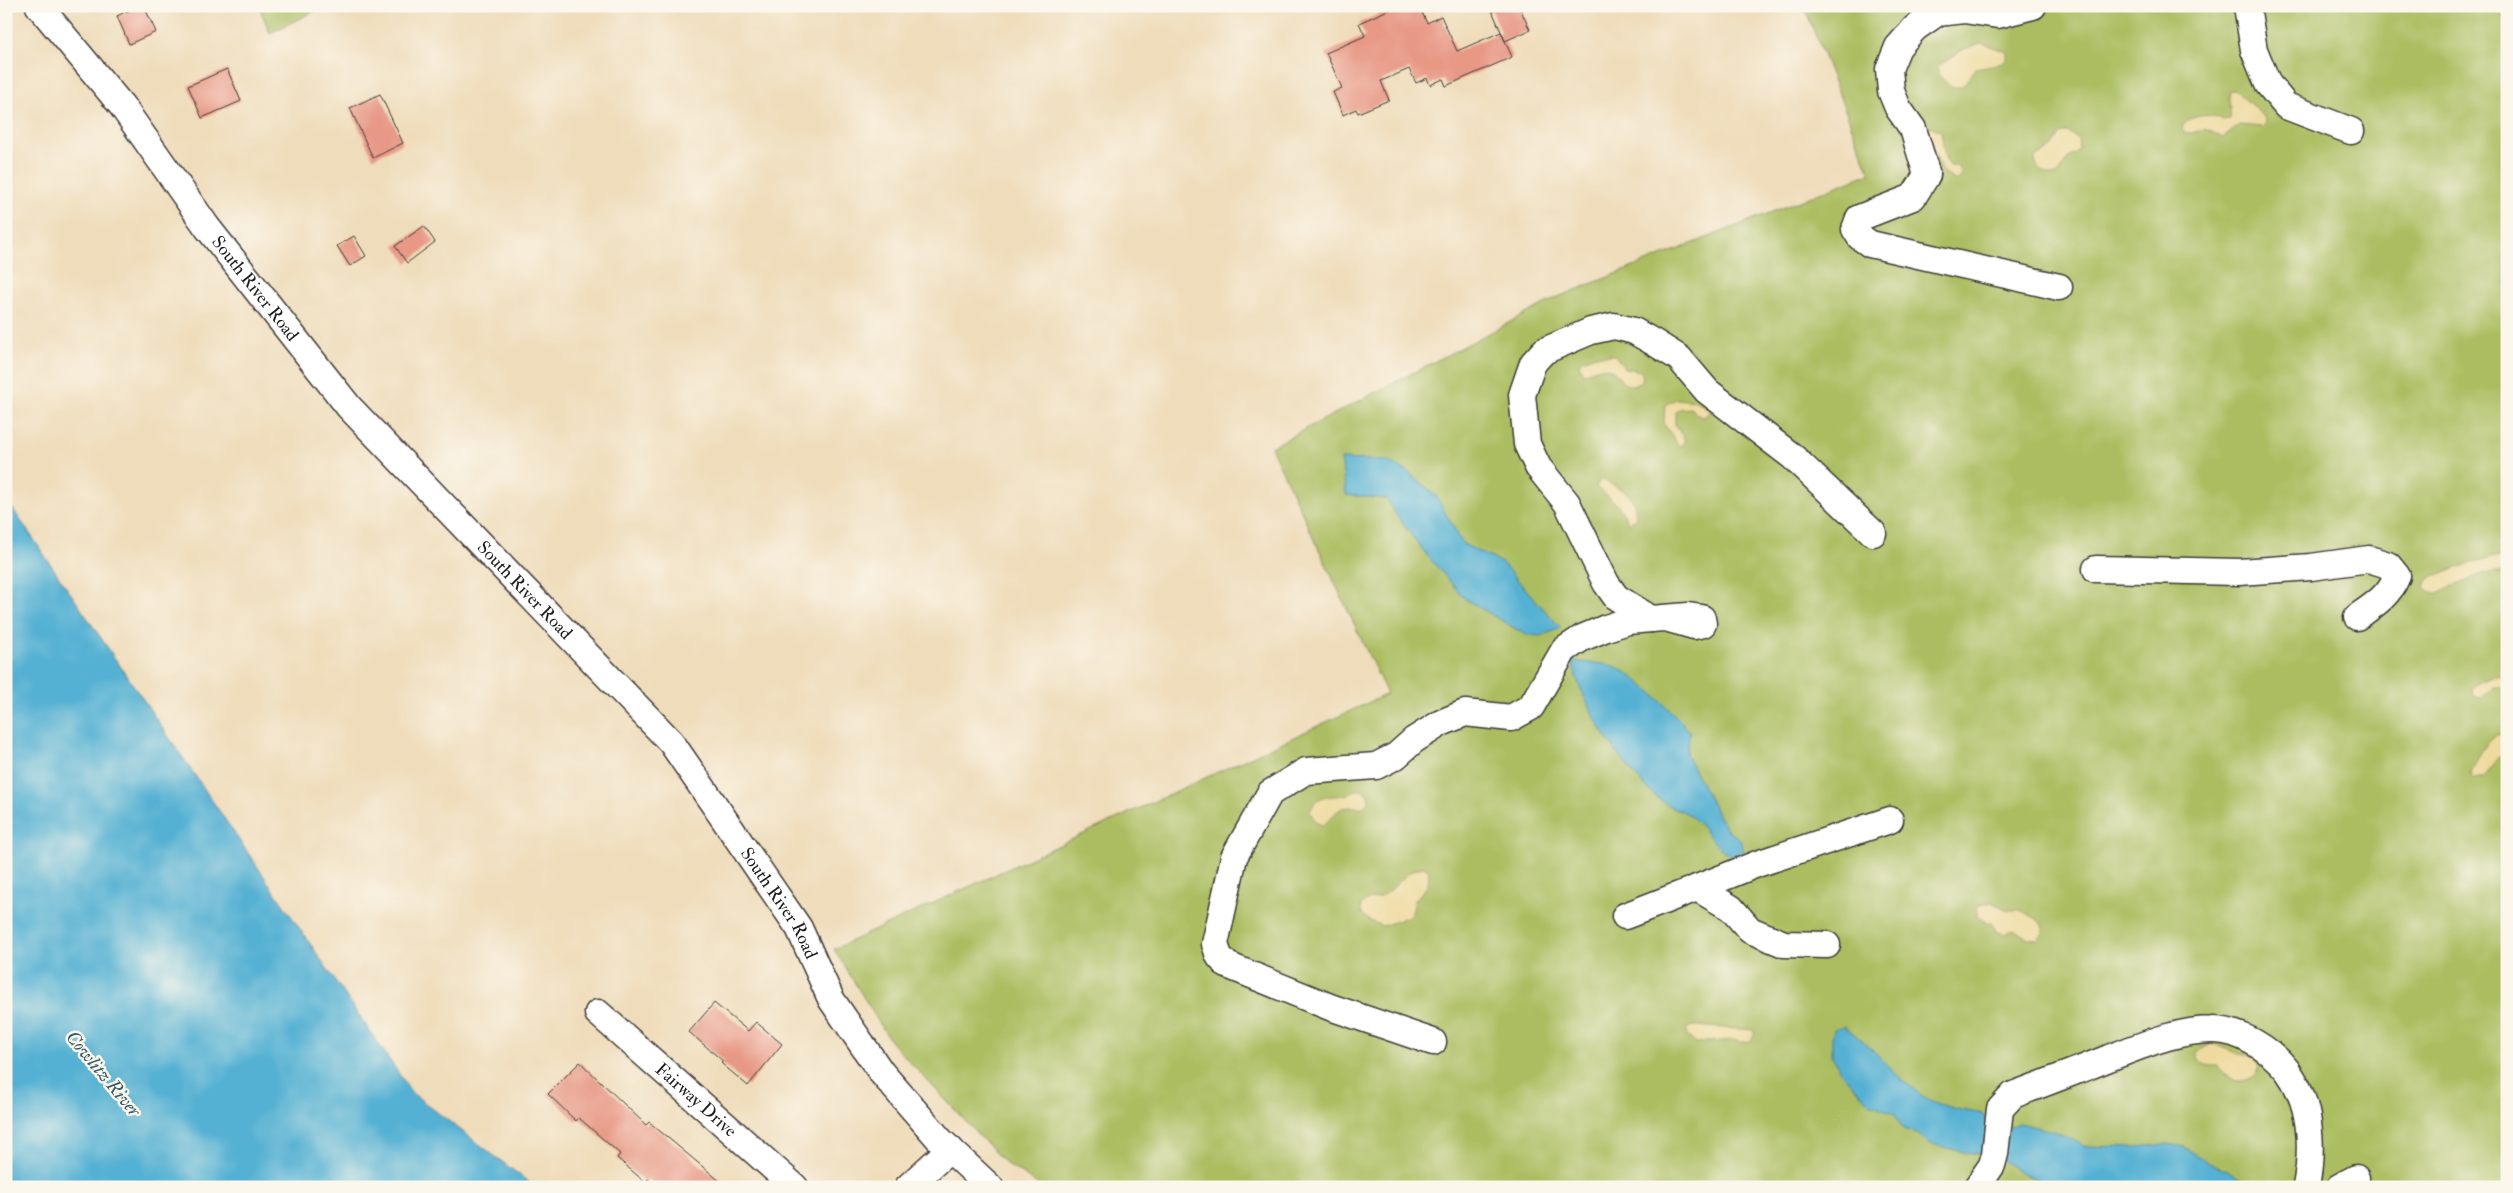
<svg xmlns="http://www.w3.org/2000/svg" width="2513" height="1193" viewBox="0 0 2513 1193" font-family="'IM FELL Double Pica',serif">
<style>
.green{fill:#abbd60;stroke:#646c3e}
.sand{fill:#eeda9e;stroke:#857b5d}
.water{fill:#55b1d3;stroke:#386678}
.building{fill:#e89986}
.lines{fill:none;stroke-linecap:round;stroke-linejoin:round}
.minor-casing{stroke:#3c3934;stroke-width:29}
.minor{stroke:#fff;stroke-width:26}
.labels{text-anchor:middle;stroke-width:5;stroke-linejoin:round;paint-order:stroke}
.street-label{font-size:18px;fill:#1c1c1c;stroke:#fbf7ec}
.water-label{font-size:19px;font-style:italic;fill:#335865;stroke:#fbf7ec}
</style>
<rect width="100%" height="100%" fill="#fbf7ec"/>
<filter id="ink" filterUnits="userSpaceOnUse"><feTurbulence type="fractalNoise" baseFrequency=".02" numOctaves="2"/><feDisplacementMap in="SourceGraphic" scale="10" xChannelSelector="R" yChannelSelector="G"/><feConvolveMatrix kernelMatrix="1 2 1 2 8 2 1 2 1" color-interpolation-filters="sRGB"/></filter>
<filter id="wash" filterUnits="userSpaceOnUse"><feTurbulence type="fractalNoise" baseFrequency=".0096" numOctaves="4" result="noise"/><feDisplacementMap in="SourceGraphic" scale="20" xChannelSelector="R" yChannelSelector="G"/><feGaussianBlur stdDeviation="1.12" result="paint"/><feColorMatrix in="noise" values="0 0 0 0 0 0 0 0 0 0 0 0 0 0 0 0 0 1.4 0 .05"/><feComposite in="paint" operator="in"/></filter>
<g filter="url(#wash)">
<rect width="100%" height="100%" fill="#efdcba"/>
<g class="green">
<polygon points="259,6 325,6 270,33"/>
<polygon points="1804,6 2484,6 2504,15 2507,20 2507,1187 1042,1187 1005,1163 891,1042 834,949 1387,694 1271,447 1558,297 1870,173"/>
</g>
<g class="sand">
<polygon points="1981,43 2007,52 2007,60 2003,63 1976,68 1962,87 1950,87 1938,74 1938,66 1964,49"/>
<path d="M 2235,90 L 2264,117 L 2266,123 L 2262,127 L 2240,125 L 2223,138 L 2206,129 L 2191,133 L 2184,132 L 2182,127 C 2190,115 2210,112 2222,120 L 2230,119 C 2232,110 2227,102 2230,92 Z"/>
<polygon points="1930,126 1941,131 1945,157 1950,166 1957,166 1962,173 1960,179 1953,180 1942,170 1925,130"/>
<path d="M 2067,132 L 2078,138 L 2079,148 L 2076,153 L 2068,158 L 2057,175 C 2044,177 2036,170 2035,158 L 2053,146 L 2060,134 Z"/>
<path d="M 1596,355 L 1615,355 L 1624,368 L 1641,371 L 1643,378 L 1640,383 C 1618,391 1623,373 1607,368 C 1600,366 1591,372 1583,373 L 1579,364 L 1582,360 Z"/>
<polygon points="1676,399 1696,401 1710,410 1706,416 1701,417 1690,408 1679,409 1675,412 1675,425 1685,440 1680,447 1664,424 1665,405"/>
<path d="M 1605,480 C 1626,494 1634,490 1636,518 L 1629,523 L 1617,504 L 1596,487 L 1600,481 Z"/>
<path d="M 2492,557 L 2502,558 L 2507,564 L 2507,568 L 2501,572 L 2492,571 L 2478,575 L 2468,581 L 2452,585 L 2437,594 L 2429,592 L 2425,587 L 2428,579 C 2450,571 2469,563 2492,557 Z"/>
<polygon points="2496,676 2507,676 2507,689 2501,687 2493,687 2483,697 2478,698 2472,695 2471,689 2478,683"/>
<path d="M 2507,731 L 2507,761 L 2501,756 L 2496,760 L 2483,777 L 2473,779 L 2470,774 C 2477,756 2486,736 2507,731 Z"/>
<path d="M 1355,790 L 1361,790 L 1367,793 L 1369,800 L 1364,807 C 1357,808 1350,806 1343,808 C 1334,811 1331,821 1322,825 L 1317,823 L 1310,812 C 1317,792 1329,798 1344,795 C 1347,795 1352,792 1355,790 Z"/>
<path d="M 1424,867 L 1429,871 L 1428,885 L 1415,900 L 1412,913 L 1407,917 L 1383,926 L 1370,921 L 1361,913 L 1361,906 C 1366,898 1374,900 1382,896 C 1398,887 1405,869 1424,867 Z"/>
<polygon points="1991,902 2008,910 2020,910 2037,919 2042,925 2043,933 2037,939 2029,938 2013,930 2005,934 1997,932 1992,924 1977,917 1978,906"/>
<polygon points="1692,1026 1754,1030 1754,1036 1750,1041 1742,1042 1733,1040 1696,1043 1687,1036 1686,1029"/>
<path d="M 2211,1044 C 2227,1046 2234,1057 2253,1055 L 2260,1066 C 2257,1078 2247,1081 2236,1081 L 2225,1074 L 2218,1066 C 2206,1066 2199,1065 2197,1052 Z"/>
</g>
<g class="water">
<polygon points="1341,459 1387,461 1407,471 1436,496 1463,544 1502,563 1561,628 1541,636 1526,635 1465,599 1425,553 1394,512 1387,499 1346,495"/>
<polygon points="6,499 412,1093 535,1187 6,1187"/>
<path d="M 1572,660 C 1587,665 1607,661 1621,669 C 1639,679 1678,716 1690,732 L 1686,754 L 1718,815 L 1727,829 L 1741,840 L 1744,850 L 1733,857 C 1711,844 1709,833 1693,818 C 1686,811 1674,809 1666,804 C 1629,780 1579,703 1572,660 Z"/>
<path d="M 1844,1026 C 1872,1046 1893,1075 1921,1095 C 1939,1107 1963,1110 1983,1114 L 1988,1121 L 1983,1153 L 1972,1154 L 1931,1144 L 1917,1134 L 1903,1129 L 1894,1114 L 1870,1103 L 1843,1075 L 1832,1056 L 1832,1038 L 1834,1029 Z"/>
<path d="M 2018,1123 L 2058,1132 L 2083,1146 L 2136,1147 L 2169,1144 L 2184,1147 L 2211,1164 L 2226,1169 L 2244,1181 L 2267,1187 L 2061,1187 C 2038,1181 2019,1174 2001,1159 L 2009,1127 Z"/>
</g>
<g id="blocks">
<g class="building">
<polygon points="138,6 144,6 156,32 129,44 117,16"/>
<polygon points="1397,6 1419,6 1427,23 1441,16 1457,51 1501,32 1512,57 1446,86 1443,79 1430,85 1427,78 1416,83 1409,69 1381,81 1389,100 1358,113 1356,109 1343,115 1333,92 1342,88 1326,53 1365,36 1359,23"/>
<polygon points="1490,6 1519,6 1530,30 1505,41"/>
<polygon points="227,69 241,101 202,118 188,86"/>
<polygon points="380,94 403,143 373,158 350,108"/>
<polygon points="424,226 435,242 407,263 395,246"/>
<polygon points="354,236 366,256 350,266 337,246"/>
<polygon points="714,1003 748,1031 756,1022 782,1044 748,1086 721,1063 723,1061 689,1032"/>
<polygon points="580,1062 646,1125 649,1122 727,1187 657,1187 648,1179 645,1182 617,1158 620,1154 579,1118 576,1121 548,1094"/>
</g>
</g>
</g>
<g filter="url(#ink)">
<use href="#blocks" fill-opacity="0" stroke="#3c3934" stroke-width="1"/>
<g class="lines">
<g class="minor-casing">
<g id="minor">
<path id="s1" d="M 39,6 L 122,106 L 207,227 L 349,407 L 671,742 L 799,928 L 831,999 L 881,1072 L 940,1140 L 990,1187"/>
<polyline points="2033,6 1998,15 1964,10 1937,13 1915,28 1898,47 1889,69 1891,91 1898,108 1913,129 1927,175 1913,197 1859,218 1855,229 1860,237 1870,244 2059,287"/>
<polyline points="2247,6 2254,50 2268,84 2286,106 2351,131"/>
<path d="M 2096,569 L 2239,572 L 2311,567 L 2369,559 L 2388,565 L 2397,576 C 2389,596 2374,605 2357,617"/>
<polyline points="1669,619 1694,626 1703,624 1702,618 1688,616 1651,619 1616,597 1606,583 1567,503 1538,467 1527,444 1522,395 1533,363 1544,351 1591,331 1614,326 1634,331 1655,343 1679,358 1707,391 1793,457 1873,533"/>
<polyline points="1697,888 1757,864 1890,820"/>
<polyline points="1625,916 1697,888 1731,908 1750,930 1784,944 1827,945"/>
<path id="s2" d="M 598,1013 L 795,1187"/>
<polyline points="1433,1042 1330,1007 1227,965 1219,956 1215,944 1234,857 1270,793 1306,771 1376,766 1396,756 1414,740 1441,723 1465,713 1511,718 1531,707 1564,650 1582,638 1606,628 1628,621 1651,619"/>
<polyline points="908,1187 950,1149"/>
<path d="M 1977,1187 L 1992,1165 L 1995,1154 L 2000,1109 L 2013,1095 C 2045,1083 2077,1071 2109,1058 C 2141,1046 2177,1030 2212,1030 C 2239,1029 2271,1050 2287,1070 C 2312,1103 2313,1148 2306,1187"/>
<polyline points="2339,1187 2356,1178"/>
</g>
</g>
<use href="#minor" class="minor"/>
</g>
</g>
<g class="labels">
<g class="street-label">
<text dy="6" stroke="none"><textPath href="#s1" startOffset="356">South River Road</textPath></text>
<text dy="6" stroke="none"><textPath href="#s1" startOffset="761">South River Road</textPath></text>
<text dy="6" stroke="none"><textPath href="#s1" startOffset="1166">South River Road</textPath></text>
<text dy="6" stroke="none"><textPath href="#s2" startOffset="131">Fairway Drive</textPath></text>
</g>
<g class="water-label">
<text transform="translate(104 1073) rotate(50)" y="7">Cowlitz River</text>
</g>
</g>
<rect width="2513" height="1193" fill="none" stroke="#fbf7ec" stroke-width="25"/>
</svg>
